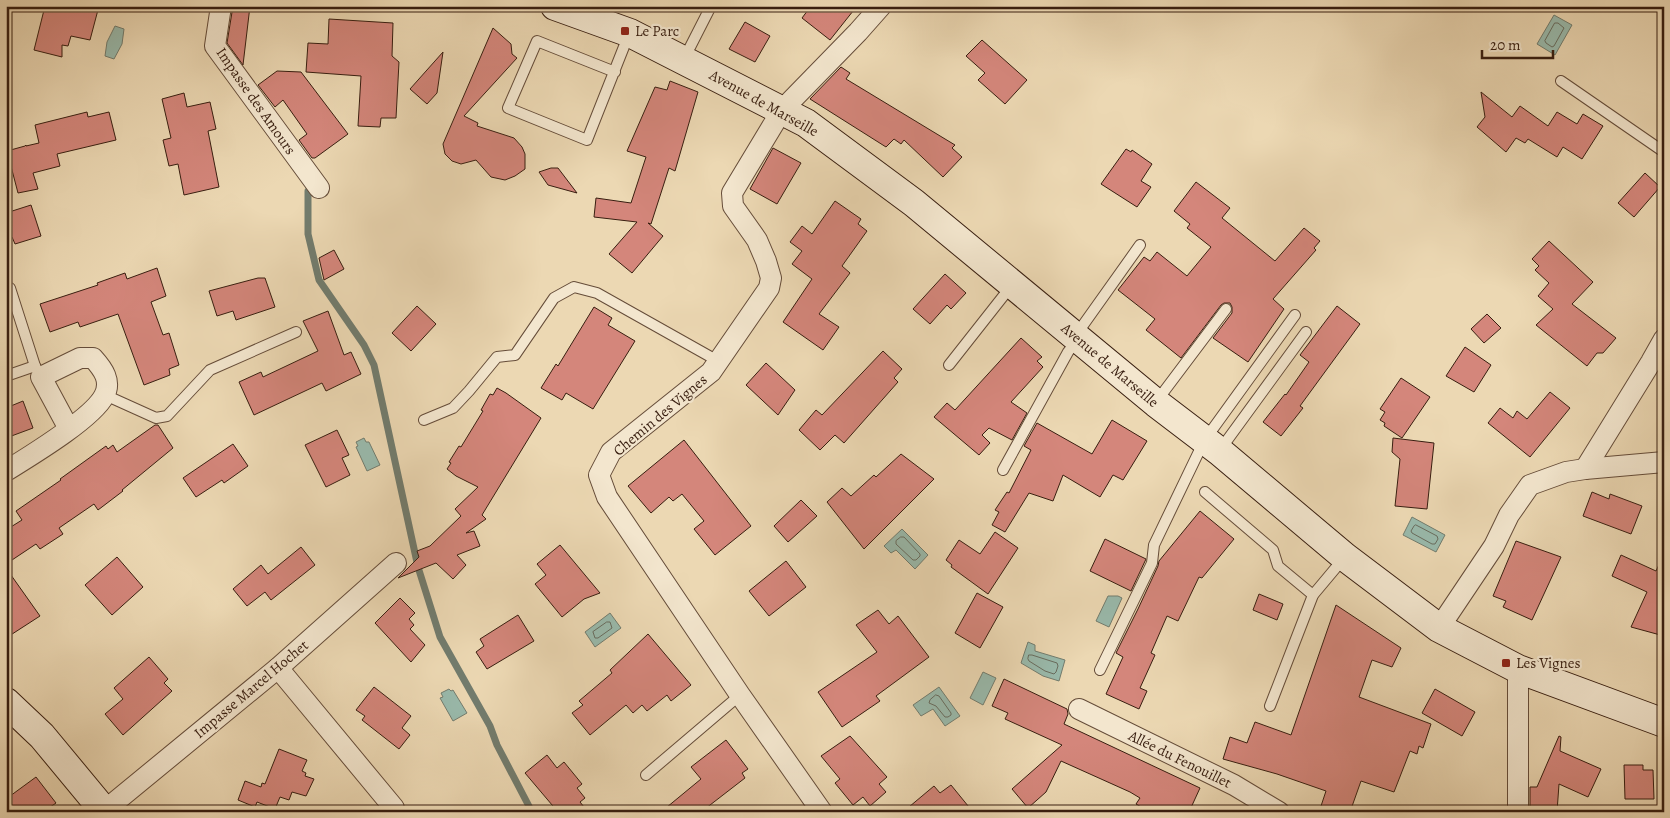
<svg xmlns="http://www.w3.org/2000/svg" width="1670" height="818" viewBox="0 0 1670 818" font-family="Alegreya,serif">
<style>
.water{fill:#99baac;stroke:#727c6e}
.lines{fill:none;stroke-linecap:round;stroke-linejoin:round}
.shore{stroke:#686c5e;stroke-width:1}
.stream{stroke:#727c6e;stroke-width:7}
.building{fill:#d4867b;stroke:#381e10}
.lane-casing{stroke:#654c39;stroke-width:12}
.street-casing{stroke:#654c39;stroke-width:22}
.secondary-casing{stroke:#381e10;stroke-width:30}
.lane{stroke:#f3e6ce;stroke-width:10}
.street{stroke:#f3e6ce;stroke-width:20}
.secondary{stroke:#f3e6ce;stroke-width:28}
.poi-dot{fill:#8f2418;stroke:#f3e6ce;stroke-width:2}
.labels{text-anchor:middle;stroke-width:4.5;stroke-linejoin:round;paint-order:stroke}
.poi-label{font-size:15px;fill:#381e10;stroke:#f3e6ce;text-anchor:start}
.street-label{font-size:15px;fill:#381e10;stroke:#f3e6ce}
</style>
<rect width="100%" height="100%" fill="#ecd8b3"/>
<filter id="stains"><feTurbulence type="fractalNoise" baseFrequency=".004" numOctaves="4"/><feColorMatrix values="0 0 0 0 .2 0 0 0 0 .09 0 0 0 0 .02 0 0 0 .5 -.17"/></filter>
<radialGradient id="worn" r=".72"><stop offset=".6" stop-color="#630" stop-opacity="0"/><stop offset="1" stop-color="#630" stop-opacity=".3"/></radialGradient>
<g class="water">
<polygon points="1554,15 1572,25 1555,55 1537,44"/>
<polygon points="115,26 124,29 122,44 114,59 105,56 107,42"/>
<polygon points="364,438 366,442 369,442 380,465 367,471 356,447 358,446 356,442"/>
<polygon points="1412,517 1445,535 1436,552 1403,535"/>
<polygon points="902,529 928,555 915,569 896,550 891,553 884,546"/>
<polygon points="1108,596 1118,596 1122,598 1109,627 1096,621"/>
<polygon points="610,613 621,628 595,647 585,632"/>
<polygon points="1028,642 1035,645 1035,651 1065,660 1059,681 1043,676 1021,663"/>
<polygon points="983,672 996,678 983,705 970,698"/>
<polygon points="939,687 960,716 945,726 933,709 921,716 913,705"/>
<polygon points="449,689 451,691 453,690 467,713 453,721 440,698 443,697 441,693"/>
</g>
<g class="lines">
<g class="shore">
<polygon points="1555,23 1558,23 1564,28 1554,46 1552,47 1546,43 1545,41"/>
<polygon points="1416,525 1437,536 1438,539 1435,544 1432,544 1412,533 1411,531 1414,526"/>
<polygon points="901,537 904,537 920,554 920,556 916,560 913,560 896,544 896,541"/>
<polygon points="607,622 610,622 612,628 598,638 595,638 593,632"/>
<polygon points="1029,655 1032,655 1057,663 1058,666 1056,672 1054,674 1045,671 1029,661 1028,659"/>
<polygon points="936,695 939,696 951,713 951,715 948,717 945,717 936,706 929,703 930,700"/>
</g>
<polyline class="stream" points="308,191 308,234 319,280 364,345 374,365 418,567 440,637 490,726 497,745 532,812"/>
</g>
<g class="building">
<polygon points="45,6 99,6 90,40 71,36 68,46 62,45 62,57 34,50"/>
<polygon points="233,6 250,6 243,65 227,43"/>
<polygon points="811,6 857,6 830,40 802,18"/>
<polygon points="329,19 393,23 392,56 399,62 396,118 381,118 380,127 358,126 361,76 306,72 308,43 328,44"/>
<polygon points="745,22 770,36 755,62 729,49"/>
<polygon points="493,28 511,44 512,54 517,58 464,116 478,123 477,126 514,138 522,147 525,154 525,169 515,176 505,180 491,177 476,160 461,164 452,161 445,154 443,144"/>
<polygon points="982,40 1027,80 1005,104 978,80 985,73 966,56"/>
<polygon points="443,52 437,93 427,104 410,89"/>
<polygon points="841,67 850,73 846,79 955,145 952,148 962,157 943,177 904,140 901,144 894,139 886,147 810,99"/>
<polygon points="277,71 301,72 348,134 315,158 312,158 299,140 307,134 283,100 275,107 258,85"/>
<polygon points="670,81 698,92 675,171 669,168 651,224 648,223 663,236 632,273 609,254 637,222 594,217 596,198 631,203 646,157 627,151 655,87 667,90"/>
<polygon points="1481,92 1512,117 1520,106 1548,126 1557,112 1577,124 1583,114 1603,126 1582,159 1563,147 1557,157 1528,139 1525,143 1516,138 1506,152 1477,127 1485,117"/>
<polygon points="184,93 187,107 210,102 216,129 208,131 219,187 184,195 178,164 169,166 163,140 171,138 162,99"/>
<polygon points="87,112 88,117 109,112 116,140 57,154 60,166 33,173 38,189 18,193 7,151 25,146 26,145 26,146 39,143 35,125"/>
<polygon points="773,148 801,163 777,204 750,189"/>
<polygon points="1126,149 1131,152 1132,150 1152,164 1141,181 1151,187 1137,207 1101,184"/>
<polygon points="551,168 558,168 577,193 548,185 539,172"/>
<polygon points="1645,173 1660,187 1634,217 1618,203"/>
<polygon points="1196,182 1230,208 1222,218 1275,261 1304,228 1320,241 1314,248 1316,250 1273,299 1284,309 1248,362 1213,338 1232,313 1232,307 1230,303 1224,303 1221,305 1181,358 1146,330 1155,319 1118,290 1144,257 1150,261 1157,252 1187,276 1211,247 1187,228 1190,224 1174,211"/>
<polygon points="835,201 861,219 858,224 867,231 842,266 850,273 819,314 839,327 823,350 783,322 812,279 792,264 802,251 790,242 802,226 812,234"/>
<polygon points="31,205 41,236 15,244 12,237 6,240 6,213"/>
<polygon points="1549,241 1593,282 1572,304 1616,338 1603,353 1597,353 1587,366 1536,325 1553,309 1538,296 1549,283 1535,270 1539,266 1532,259"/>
<polygon points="334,250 344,269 324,280 319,258"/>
<polygon points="157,268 166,296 151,302 163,335 169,333 179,365 169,369 170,375 144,385 118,314 80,327 78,322 50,332 40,304 98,285 97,283 125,273 127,279"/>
<polygon points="945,274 966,293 951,309 947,305 930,324 913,309"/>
<polygon points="258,278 265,278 275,307 236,320 233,311 217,316 209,291"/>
<polygon points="417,306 436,324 411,351 392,333"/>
<polygon points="1337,306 1360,324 1300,406 1303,408 1281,436 1263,422 1285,394 1286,395 1309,362 1300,355"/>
<polygon points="594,307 612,318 608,325 635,341 593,409 566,393 562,400 541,388 556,364 558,366"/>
<polygon points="328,311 344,355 351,352 361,374 326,391 322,383 254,415 239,382 261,372 263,377 318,351 303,321"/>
<polygon points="1487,314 1501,328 1484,343 1471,329"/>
<polygon points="1021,338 1042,357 1037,361 1043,367 1011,402 1027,413 1012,440 989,428 982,435 990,443 979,455 934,417 947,403 955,410"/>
<polygon points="1465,347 1491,365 1474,392 1446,376"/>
<polygon points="883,351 902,369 894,378 898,382 844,443 835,435 820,450 799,430 816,410 822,415"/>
<polygon points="766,363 795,390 778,415 746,385"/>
<polygon points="1401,378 1430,397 1402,438 1384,426 1385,423 1380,420 1385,412 1380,409"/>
<polygon points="497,388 506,393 541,418 482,515 486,519 466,533 474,531 480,546 457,555 466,565 453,579 436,563 398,578 419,557 417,551 430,546 461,516 455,509 478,487 456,476 447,469 451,463 449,462 459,446 461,447 483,411 481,410 490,394 493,395"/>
<polygon points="1550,392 1570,408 1530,457 1488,423 1500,408 1513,418 1517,411 1527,419"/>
<polygon points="23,401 33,428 6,438 6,408"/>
<polygon points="1112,420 1147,441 1123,480 1113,475 1100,497 1063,475 1053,501 1029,493 1005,532 992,525 999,512 995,510 1007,492 1009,493 1031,450 1024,446 1037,423 1092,454"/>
<polygon points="155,425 158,425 173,448 122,490 123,491 98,510 94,504 59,528 63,534 40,549 36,544 6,564 6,530 22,520 16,511 61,480 60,479 106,446 108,449 113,445 117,452"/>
<polygon points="337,430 349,455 342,458 350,475 326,487 305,445"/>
<polygon points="1393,438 1434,443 1427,509 1395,506 1400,459 1392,452"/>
<polygon points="684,440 751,526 715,555 694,529 704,521 682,494 673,501 669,497 651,513 628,486"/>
<polygon points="233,444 248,466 224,483 222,480 196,497 183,478"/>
<polygon points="901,454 934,479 864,549 827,502 842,488 851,496 874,475 876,477"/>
<polygon points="1592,492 1609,499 1610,494 1642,506 1631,534 1583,516"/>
<polygon points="801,500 817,516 788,542 774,526"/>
<polygon points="1200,511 1234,539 1202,578 1199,577 1178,621 1167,616 1151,653 1155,655 1140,688 1147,691 1139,709 1106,694 1123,657 1116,653 1138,609 1158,566 1159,561"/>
<polygon points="995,532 1018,548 988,594 951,567 952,565 946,560 959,540 980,554"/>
<polygon points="1105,539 1146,559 1131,591 1090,571"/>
<polygon points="1516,541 1561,557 1532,620 1503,607 1506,601 1493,596"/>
<polygon points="560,545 600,593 584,599 562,617 535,584 546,575 537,564"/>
<polygon points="301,547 315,565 271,600 265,592 247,606 233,589 261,565 268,574"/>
<polygon points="1664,554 1664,636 1631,627 1647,592 1612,576 1621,555 1656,571"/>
<polygon points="117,557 143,587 112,615 85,585"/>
<polygon points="786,561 806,587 769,616 749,591"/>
<polygon points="6,568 40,616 6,638"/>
<polygon points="977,593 1003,607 980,648 955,633"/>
<polygon points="1259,594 1283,604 1277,620 1253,610"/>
<polygon points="400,598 415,613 409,619 414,625 410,629 425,645 411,662 375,623"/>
<polygon points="1336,605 1401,648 1392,667 1372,660 1359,697 1431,724 1423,748 1419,746 1417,754 1410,751 1394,792 1361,781 1350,812 1319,812 1326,791 1277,774 1223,759 1230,737 1247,743 1255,722 1291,735"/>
<polygon points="878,610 889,624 898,616 929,657 876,696 880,701 842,727 818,692 877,652 856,625"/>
<polygon points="518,615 534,641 487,669 476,652 484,646 480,639"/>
<polygon points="648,634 691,685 671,701 667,695 647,711 642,705 633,713 626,705 590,735 572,713 583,705 579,701 612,673 610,670"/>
<polygon points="149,657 168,679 164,683 172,691 123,735 105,714 123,699 114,688"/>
<polygon points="1004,679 1067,709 1068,714 1064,724 1200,788 1189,812 1150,812 1136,804 1140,798 1130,792 1061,761 1046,792 1028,808 1012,789 1062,745 1005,719 1008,713 992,706"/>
<polygon points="374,687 411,716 402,728 410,735 399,749 362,720 365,716 356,710"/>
<polygon points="1435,689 1475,712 1462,736 1422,713"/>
<polygon points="850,736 887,777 879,784 886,792 870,806 863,797 853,805 835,783 840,779 821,756"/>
<polygon points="1559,736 1561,737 1560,751 1601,769 1588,797 1559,784 1557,812 1530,810 1530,787 1537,787"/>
<polygon points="726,740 748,769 742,773 745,778 701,812 661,812 701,779 691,767"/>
<polygon points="279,749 307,760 302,771 306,773 305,776 314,779 306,796 292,792 289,800 280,797 275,809 257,802 255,807 238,800 245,781 261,787 262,783 265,784"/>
<polygon points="547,755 557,768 564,762 582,784 577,788 585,798 580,802 588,812 558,812 525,773"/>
<polygon points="1624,765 1643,765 1643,770 1653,770 1654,799 1625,799"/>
<polygon points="36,777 56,803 43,812 6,812 6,799"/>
<polygon points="951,785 973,812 903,812 934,786 940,793"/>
</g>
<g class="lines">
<g class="lane-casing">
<g id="lane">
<polyline points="684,59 711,6"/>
<polyline points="615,72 537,41 508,108 587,140 629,34"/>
<polyline points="1561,81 1664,152"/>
<polyline points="10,288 35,366"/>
<polyline points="1076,335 1140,245"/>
<polyline points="949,365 1012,285"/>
<polyline points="6,376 35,366 38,372"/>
<polyline points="105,395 156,418 167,416 210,370 296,332"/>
<polyline points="1156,402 1226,309"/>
<polyline points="424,420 453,408 469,391 497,357 515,355 554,298 574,287 597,293 718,361"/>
<polyline points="1220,450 1306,332"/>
<polyline points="1003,470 1068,352 1078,339"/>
<polyline points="1205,492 1273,550 1278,566 1313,595"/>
<polyline points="1100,670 1152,563 1154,545 1204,441 1295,315"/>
<polyline points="1270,706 1313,595 1344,558"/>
<polyline points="646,775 740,695"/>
</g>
</g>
<g class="street-casing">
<g id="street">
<polyline points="221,6 215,46 319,188"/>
<polyline points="1585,469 1651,362 1664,339"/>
<path d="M 6,471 C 30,456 92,419 104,396 C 112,381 103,369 93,358 L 80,358 L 41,377 L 69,429"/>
<polyline points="1439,628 1494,546 1509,515 1530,485 1566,472 1585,469 1664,462"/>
<polyline points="278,668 394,808"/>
<polyline points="1079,709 1234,785 1279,812"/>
<polyline points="104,811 278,668 396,563"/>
<polyline points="822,812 740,695 607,497 599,475 611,452 711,372 769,288 771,278 766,261 757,240 733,206 732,193 782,110 858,32 881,6"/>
<polyline points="1518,812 1518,669"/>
</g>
</g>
<g class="secondary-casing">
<g id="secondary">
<polyline points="555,6 630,33 806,123 914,203 1156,403 1219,451 1345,557 1439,628 1518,669 1664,723"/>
<polyline points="6,702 42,736 105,812"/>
</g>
</g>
<use href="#lane" class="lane"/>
<use href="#street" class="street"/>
<use href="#secondary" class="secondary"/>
</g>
<g class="poi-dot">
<rect x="620" y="26" width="10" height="10" rx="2.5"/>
<rect x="1501" y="658" width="10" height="10" rx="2.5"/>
</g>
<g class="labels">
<g class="poi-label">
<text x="635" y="36">Le Parc</text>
<text x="1516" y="668">Les Vignes</text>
</g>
<g class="street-label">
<text transform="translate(256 101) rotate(55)" y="5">Impasse des Amours</text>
<text transform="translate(764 103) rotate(29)" y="5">Avenue de Marseille</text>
<text transform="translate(1110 365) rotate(40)" y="5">Avenue de Marseille</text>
<text transform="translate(660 415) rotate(-40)" y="5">Chemin des Vignes</text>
<text transform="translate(251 689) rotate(-40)" y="5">Impasse Marcel Hochet</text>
<text transform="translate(1180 759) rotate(26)" y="5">Allée du Fenouillet</text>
</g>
</g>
<rect width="1670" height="818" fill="none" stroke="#ecd8b3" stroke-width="25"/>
<rect x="8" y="8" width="1655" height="803" fill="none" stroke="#381e10" stroke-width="2.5"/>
<rect x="12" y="12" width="1645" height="793" fill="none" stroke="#381e10"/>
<path d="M1482 50v8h71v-8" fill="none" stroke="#381e10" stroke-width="2.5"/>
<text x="1490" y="50" font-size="15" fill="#381e10" stroke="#f3e6ce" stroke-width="4" paint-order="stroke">20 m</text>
<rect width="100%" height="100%" filter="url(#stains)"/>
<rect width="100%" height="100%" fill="url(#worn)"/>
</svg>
